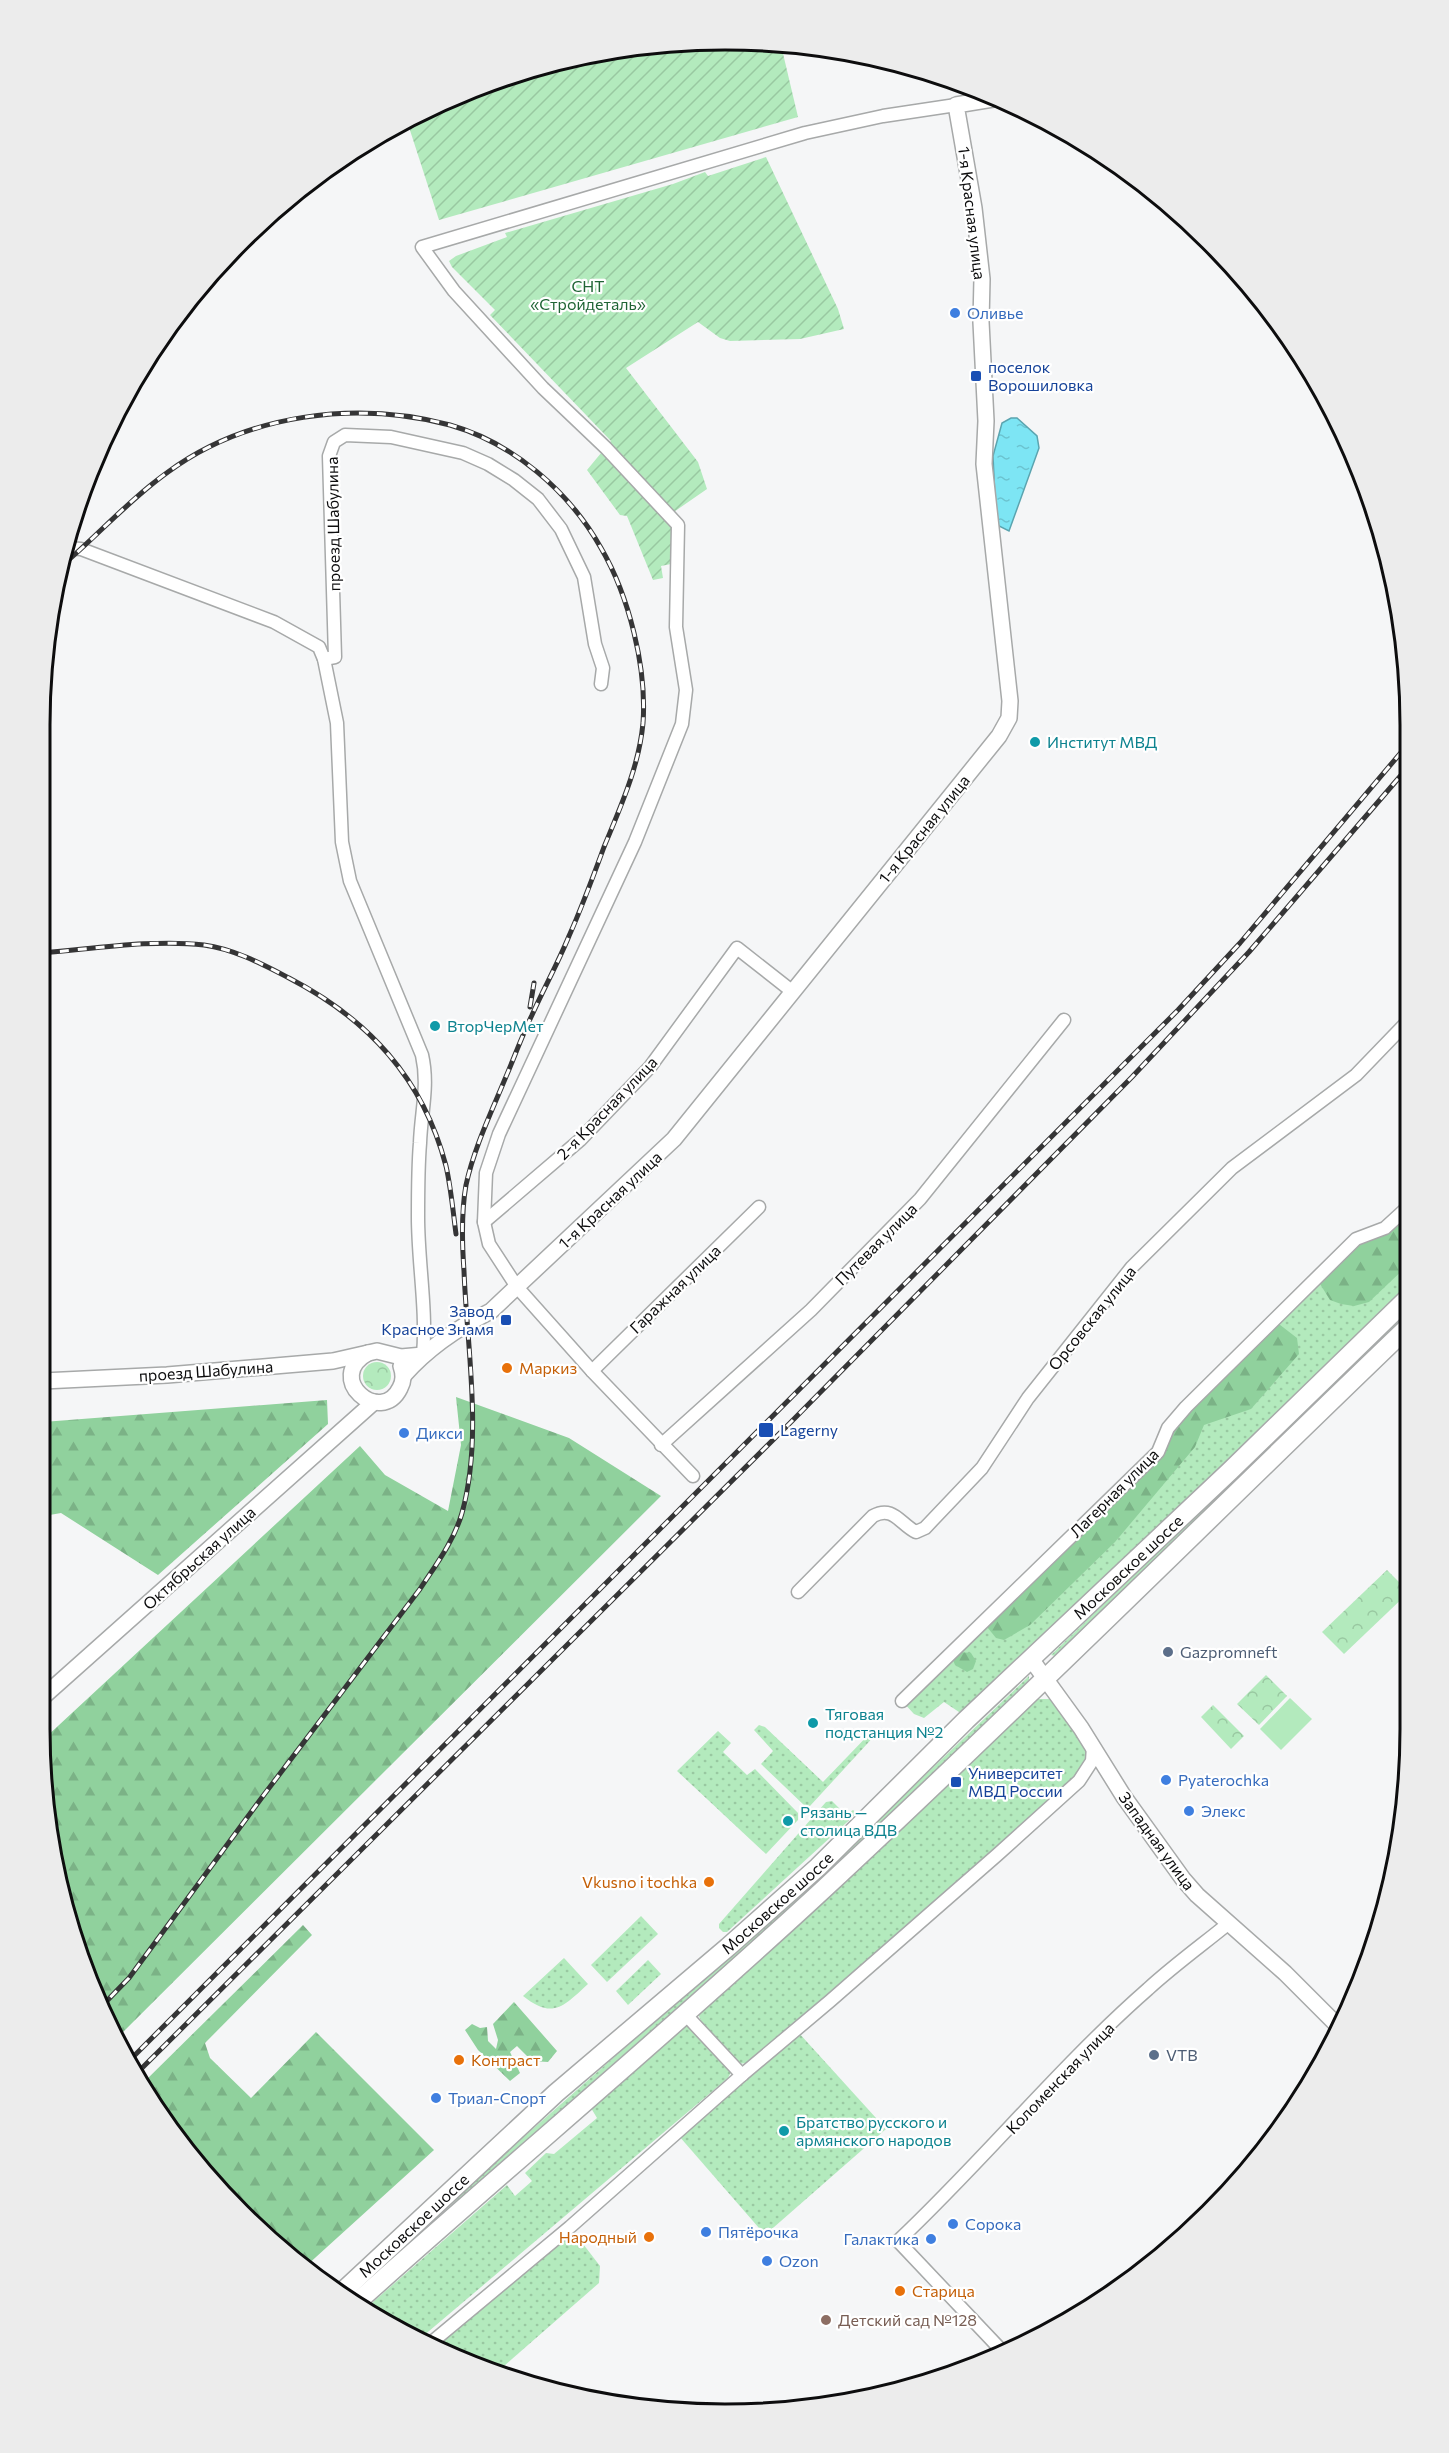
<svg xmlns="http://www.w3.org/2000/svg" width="1449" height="2453" viewBox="0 0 1449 2453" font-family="Commissioner,sans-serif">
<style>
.grass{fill:url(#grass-dots)}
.forest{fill:url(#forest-firs)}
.park{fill:url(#park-crowns)}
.garden{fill:url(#garden-furrows)}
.pitch{fill:#b3eabd}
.water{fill:url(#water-ripples);stroke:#5ba4af;stroke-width:1.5}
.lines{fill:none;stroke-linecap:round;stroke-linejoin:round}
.minor-casing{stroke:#a7a9a9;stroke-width:15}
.tertiary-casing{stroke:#a7a9a9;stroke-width:18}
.primary-casing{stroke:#a7a9a9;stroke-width:21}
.minor{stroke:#fff;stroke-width:12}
.tertiary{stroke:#fff;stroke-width:15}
.primary{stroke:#fff;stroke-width:18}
.rail-casing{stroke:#353536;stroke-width:5}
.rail{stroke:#fff;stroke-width:3;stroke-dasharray:9;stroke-linecap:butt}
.shop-dot{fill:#3f7fe0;stroke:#fff;stroke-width:2}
.transit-dot{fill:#1a4fb4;stroke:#fff;stroke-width:2}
.culture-dot{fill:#0f9aa8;stroke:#fff;stroke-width:2}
.food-dot{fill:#e8710a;stroke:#fff;stroke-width:2}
.service-dot{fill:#5c6f8a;stroke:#fff;stroke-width:2}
.education-dot{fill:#8d6e63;stroke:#fff;stroke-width:2}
.labels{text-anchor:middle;stroke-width:4.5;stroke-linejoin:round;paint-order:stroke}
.street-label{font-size:16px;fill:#0d0d0e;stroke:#fff}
.park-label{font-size:16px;fill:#206535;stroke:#fff}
.shop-label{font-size:16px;fill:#366cbe;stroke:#fff;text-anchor:start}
.transit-label{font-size:16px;fill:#164399;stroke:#fff;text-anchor:start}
.culture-label{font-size:16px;fill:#0d838f;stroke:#fff;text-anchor:start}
.food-label{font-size:16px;fill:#c56008;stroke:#fff;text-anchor:start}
.service-label{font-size:16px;fill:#4e5e75;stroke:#fff;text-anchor:start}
.education-label{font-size:16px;fill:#785e54;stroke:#fff;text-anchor:start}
.rim{fill:none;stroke:#0d0d0e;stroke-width:3}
</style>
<defs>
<pattern id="grass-dots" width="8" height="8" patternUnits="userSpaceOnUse" patternTransform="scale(1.5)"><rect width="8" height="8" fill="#b3eabd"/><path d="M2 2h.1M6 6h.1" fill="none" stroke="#99c8a1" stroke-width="1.8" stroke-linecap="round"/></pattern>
<pattern id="forest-firs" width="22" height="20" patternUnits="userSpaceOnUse" patternTransform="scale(1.5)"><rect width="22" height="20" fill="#90d19d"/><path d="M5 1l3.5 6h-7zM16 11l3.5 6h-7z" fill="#7bb286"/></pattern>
<pattern id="park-crowns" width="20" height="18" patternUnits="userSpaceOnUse" patternTransform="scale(1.5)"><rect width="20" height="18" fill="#b3eabd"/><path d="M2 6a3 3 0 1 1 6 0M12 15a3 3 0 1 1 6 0" fill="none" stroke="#99c8a1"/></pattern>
<pattern id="garden-furrows" width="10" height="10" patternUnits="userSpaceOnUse" patternTransform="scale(1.5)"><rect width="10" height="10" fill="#b3eabd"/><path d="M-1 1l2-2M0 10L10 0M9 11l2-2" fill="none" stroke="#99c8a1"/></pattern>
<pattern id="water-ripples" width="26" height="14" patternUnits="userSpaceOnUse" patternTransform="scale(1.5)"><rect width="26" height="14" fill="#7de5f4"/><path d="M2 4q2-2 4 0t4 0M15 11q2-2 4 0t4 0" fill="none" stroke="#6bc3d0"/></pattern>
</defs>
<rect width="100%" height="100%" fill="#f5f6f7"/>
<g class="grass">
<polygon points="1409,1206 1409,1285 1031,1658 966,1720 959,1712 944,1702 924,1718 914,1714 902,1701 1158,1452 1186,1407 1372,1234"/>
<polygon points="1409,1310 1408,1314 1055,1656 1051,1655"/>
<polygon points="1029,1676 1029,1680 819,1884 443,2213 484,2172 816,1879"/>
<path d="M 1037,1699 L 1052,1699 L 1087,1745 L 1089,1757 L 1075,1779 L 749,2063 C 748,2063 741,2064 739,2063 C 728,2060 697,2022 698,2011 L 916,1816 Z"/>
<polygon points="759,1725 765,1727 823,1782 874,1729 878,1732 810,1806 806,1807 761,1764 773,1751 754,1730"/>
<polygon points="718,1731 731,1743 723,1752 747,1775 755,1769 798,1813 798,1820 766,1854 677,1771"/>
<polygon points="832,1801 846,1815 853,1810 857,1813 727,1932 723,1932 719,1928 719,1924 826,1802"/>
<polygon points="641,1916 658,1934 607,1982 591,1965"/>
<path d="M 564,1958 L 588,1984 C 564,2006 553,2020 523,1996 Z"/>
<polygon points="648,1960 661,1974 628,2005 616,1991"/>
<polygon points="688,2026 694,2030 732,2070 728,2078 422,2337 365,2309 507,2185 515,2196 532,2181 525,2173 546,2153 554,2154 597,2118 591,2108 682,2027"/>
<polygon points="798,2032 886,2129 765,2235 679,2136"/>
<polygon points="564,2240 580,2240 600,2266 599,2283 496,2373 438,2345"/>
</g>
<g class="forest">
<polygon points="1409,1206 1409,1264 1369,1302 1354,1306 1341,1304 1330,1300 1317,1279 1356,1239 1372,1234"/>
<polygon points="1275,1321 1297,1338 1299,1354 1251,1409 1204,1425 1195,1447 1115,1542 1030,1625 1004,1640 996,1638 983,1622 1158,1452 1168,1428"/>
<polygon points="456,1397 569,1438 661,1496 115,2040 75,1949 45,1818 45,1738 360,1446 385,1475 448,1511 461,1445"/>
<polygon points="327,1400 328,1424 158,1575 61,1513 44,1516 43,1422"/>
<polygon points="960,1652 971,1653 976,1661 973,1669 967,1672 955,1665 953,1660"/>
<polygon points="303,1925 312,1935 205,2043 210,2058 251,2098 316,2032 434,2150 305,2267 240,2213 180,2146 142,2084"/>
<polygon points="514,2002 557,2051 548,2062 532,2061 517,2046 510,2052 520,2073 510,2081 478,2050 465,2030 472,2024 480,2028 487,2027 488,2041 496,2049 498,2040 493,2024"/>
</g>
<g class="park">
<circle cx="377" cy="1376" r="14"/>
<polygon points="1387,1570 1409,1592 1344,1654 1322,1632"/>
<polygon points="1266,1675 1287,1696 1259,1725 1237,1704"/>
<polygon points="1213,1705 1244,1736 1231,1749 1201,1717"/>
</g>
<g class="garden">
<polygon points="725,39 781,45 798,117 439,220 407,121 462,91 591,52"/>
<polygon points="766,157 838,309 844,329 800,339 730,341 720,338 698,322 626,368 698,462 707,489 668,516 676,537 676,563 661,566 663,578 653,580 627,516 620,515 587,470 611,441 490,315 495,310 452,267 449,261 456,256 507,237 505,233 673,184 705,172 708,176"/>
</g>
<polygon class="pitch" points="1290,1698 1312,1719 1281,1750 1260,1729"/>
<polygon class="water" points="1011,418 1017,418 1037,436 1039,448 1009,531 999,526 996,520 993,456 1002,423"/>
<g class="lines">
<g class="minor-casing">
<g id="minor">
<path d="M 67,548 L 81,549 L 274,622 L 319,647 L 324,659 L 337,723 L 342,842 L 350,881 L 422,1055 C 429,1086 421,1112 420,1143 C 418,1167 418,1192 418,1217 C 418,1263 427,1309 423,1355"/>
<polyline points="324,659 335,657 329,456 334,442 345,435 391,437 463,453 488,464 514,480 538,499 561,529 584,577 595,644 603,668 601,684"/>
<polyline points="484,1222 580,1140 650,1067 737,948 793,992"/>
<polyline points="592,1371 759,1207"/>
<polyline points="661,1445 811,1310 920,1199 1064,1020"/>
<polyline points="693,1476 592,1371 517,1287 489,1244 484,1222 486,1173 499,1134 635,842 682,724 686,690 676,627 678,525 606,448 543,388 454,291 422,247 805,133 883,116 956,105"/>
<path d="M 798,1592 L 873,1516 C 893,1505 900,1524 916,1532 L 925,1528 L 982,1468 L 1028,1398 L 1132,1267 L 1232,1168 L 1356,1075 L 1409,1020"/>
<polyline points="902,1701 1158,1452 1168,1428 1186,1407 1356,1239 1385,1228 1409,1206"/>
<polyline points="686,2015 742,2075"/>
<polyline points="432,2342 570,2227 742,2075 830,2001 997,1855 1079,1781 1092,1761 1093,1747"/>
<path d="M 1004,2353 L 898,2241 C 984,2160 1059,2067 1148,1989 C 1173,1966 1202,1945 1229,1923"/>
</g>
</g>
<g class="tertiary-casing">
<g id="tertiary">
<path d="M 368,1353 C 323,1378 381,1427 400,1388 C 404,1381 404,1374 401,1366"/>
<path d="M 404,1375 C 428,1348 459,1327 491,1311 L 674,1139 L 999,736 L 1009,718 L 1010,701 L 984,464 L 986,421 L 981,322 L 982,279 L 974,208 L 956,105 L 999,98"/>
<polyline points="43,1381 167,1375 333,1361 377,1351 401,1357 423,1355"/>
<polyline points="1031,1659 1081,1728 1124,1797 1183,1879 1197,1895 1285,1973 1336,2024"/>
<polyline points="44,1696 374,1402"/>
</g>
</g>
<g class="primary-casing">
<g id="primary">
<path id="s1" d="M 339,2295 L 556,2093 L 728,1947 L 818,1867 L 966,1720 L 1230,1471 L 1409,1297"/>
<path d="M 355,2304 C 511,2164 672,2030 826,1887 C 1023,1704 1214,1513 1409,1326"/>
</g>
</g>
<use href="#minor" class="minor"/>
<use href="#tertiary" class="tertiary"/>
<use href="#primary" class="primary"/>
<g class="rail-casing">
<g id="rail">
<path d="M 64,564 C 99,534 130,499 168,472 C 247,414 356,400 450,425 C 513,443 569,491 601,548 C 629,596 647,668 643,723 C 639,767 620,808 604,847 C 593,877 582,907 569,936 C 558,963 544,988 532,1015 C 522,1036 514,1058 505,1079 C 491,1113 474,1148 466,1185 C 461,1213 462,1243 464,1271 C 467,1350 483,1437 462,1513 C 454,1541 435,1566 420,1589 L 263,1796 L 129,1978 L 100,2008"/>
<path d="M 42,953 C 92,949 154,939 204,945 C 234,949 262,964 289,978 C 368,1019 423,1078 446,1166 C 451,1188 453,1211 456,1234"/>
<polyline points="530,1007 534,983"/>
<polyline points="128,2062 1178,1010 1240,943 1409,743"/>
<polyline points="136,2074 789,1424 1132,1077 1249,952 1409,766"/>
</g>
</g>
<use href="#rail" class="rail"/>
</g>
<g class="shop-dot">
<circle cx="955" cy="313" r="6"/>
<circle cx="404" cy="1433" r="6"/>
<circle cx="1166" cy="1780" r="6"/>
<circle cx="1189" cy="1811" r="6"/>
<circle cx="436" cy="2098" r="6"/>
<circle cx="953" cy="2224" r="6"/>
<circle cx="706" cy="2232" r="6"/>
<circle cx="931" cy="2239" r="6"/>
<circle cx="767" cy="2261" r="6"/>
</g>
<g class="transit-dot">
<rect x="970" y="370" width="12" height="12" rx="3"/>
<rect x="500" y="1314" width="12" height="12" rx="3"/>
<rect x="758" y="1422" width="16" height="16" rx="3"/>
<rect x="950" y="1776" width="12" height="12" rx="3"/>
</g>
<g class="culture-dot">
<circle cx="1035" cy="742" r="6"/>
<circle cx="435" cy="1026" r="6"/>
<circle cx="813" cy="1723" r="6"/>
<circle cx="788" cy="1821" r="6"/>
<circle cx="784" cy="2131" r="6"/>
</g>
<g class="food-dot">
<circle cx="507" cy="1368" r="6"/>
<circle cx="709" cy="1882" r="6"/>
<circle cx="459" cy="2060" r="6"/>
<circle cx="649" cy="2237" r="6"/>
<circle cx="900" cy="2291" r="6"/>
</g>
<g class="service-dot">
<circle cx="1168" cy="1652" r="6"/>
<circle cx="1154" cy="2055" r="6"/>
</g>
<circle class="education-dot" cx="826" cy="2320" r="6"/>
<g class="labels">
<g class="street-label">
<text transform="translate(972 213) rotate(83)" y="6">1-я Красная улица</text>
<text transform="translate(333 524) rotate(-91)" y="6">проезд Шабулина</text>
<text transform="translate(924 829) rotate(-51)" y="6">1-я Красная улица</text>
<text transform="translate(607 1108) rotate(-46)" y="6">2-я Красная улица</text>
<text transform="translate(610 1200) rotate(-43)" y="6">1-я Красная улица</text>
<text transform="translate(876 1244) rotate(-45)" y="6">Путевая улица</text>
<text transform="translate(675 1289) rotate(-44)" y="6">Гаражная улица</text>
<text transform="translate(1092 1318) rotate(-51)" y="6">Орсовская улица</text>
<text transform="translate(206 1371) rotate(-4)" y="6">проезд Шабулина</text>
<text transform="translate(1114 1493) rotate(-45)" y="6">Лагерная улица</text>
<text transform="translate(199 1558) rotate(-42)" y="6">Октябрьская улица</text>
<text dy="6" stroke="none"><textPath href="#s1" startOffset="1074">Московское шоссе</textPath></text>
<text transform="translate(1157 1841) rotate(54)" y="6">Западная улица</text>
<text dy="6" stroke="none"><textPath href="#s1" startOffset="588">Московское шоссе</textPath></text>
<text transform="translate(1060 2078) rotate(-46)" y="6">Коломенская улица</text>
<text dy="6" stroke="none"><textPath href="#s1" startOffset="102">Московское шоссе</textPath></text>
</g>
<g class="park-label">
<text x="588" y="292">СНТ<tspan x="588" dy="18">«Стройдеталь»</tspan></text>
</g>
<g class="shop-label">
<text x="967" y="319">Оливье</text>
<text x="416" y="1439">Дикси</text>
<text x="1178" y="1786">Pyaterochka</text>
<text x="1201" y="1817">Элекс</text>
<text x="448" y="2104">Триал-Спорт</text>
<text x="965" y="2230">Сорока</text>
<text x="718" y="2238">Пятёрочка</text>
<text x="919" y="2245" text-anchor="end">Галактика</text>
<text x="779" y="2267">Ozon</text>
</g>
<g class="transit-label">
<text x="988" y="373">поселок<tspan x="988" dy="18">Ворошиловка</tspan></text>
<text x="494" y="1317" text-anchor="end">Завод<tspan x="494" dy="18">Красное Знамя</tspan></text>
<text x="780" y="1436">Lagerny</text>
<text x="968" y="1779">Университет<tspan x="968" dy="18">МВД России</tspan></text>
</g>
<g class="culture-label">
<text x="1047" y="748">Институт МВД</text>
<text x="447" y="1032">ВторЧерМет</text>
<text x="825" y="1720">Тяговая<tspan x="825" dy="18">подстанция №2</tspan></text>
<text x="800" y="1818">Рязань —<tspan x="800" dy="18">столица ВДВ</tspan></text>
<text x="796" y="2128">Братство русского и<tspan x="796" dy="18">армянского народов</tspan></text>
</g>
<g class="food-label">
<text x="519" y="1374">Маркиз</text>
<text x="697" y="1888" text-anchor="end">Vkusno i tochka</text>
<text x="471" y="2066">Контраст</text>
<text x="637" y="2243" text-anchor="end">Народный</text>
<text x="912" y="2297">Старица</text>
</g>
<g class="service-label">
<text x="1180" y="1658">Gazpromneft</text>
<text x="1166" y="2061">VTB</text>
</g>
<g class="education-label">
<text x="838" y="2326">Детский сад №128</text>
</g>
</g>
<path d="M0 0H1449V2453H0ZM725 50H725A675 675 0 0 1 1400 725V1729A675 675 0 0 1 725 2404H725A675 675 0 0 1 50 1729V725A675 675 0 0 1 725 50Z" fill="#ececec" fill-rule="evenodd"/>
<path class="rim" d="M725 50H725A675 675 0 0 1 1400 725V1729A675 675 0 0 1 725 2404H725A675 675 0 0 1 50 1729V725A675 675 0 0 1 725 50Z"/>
</svg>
